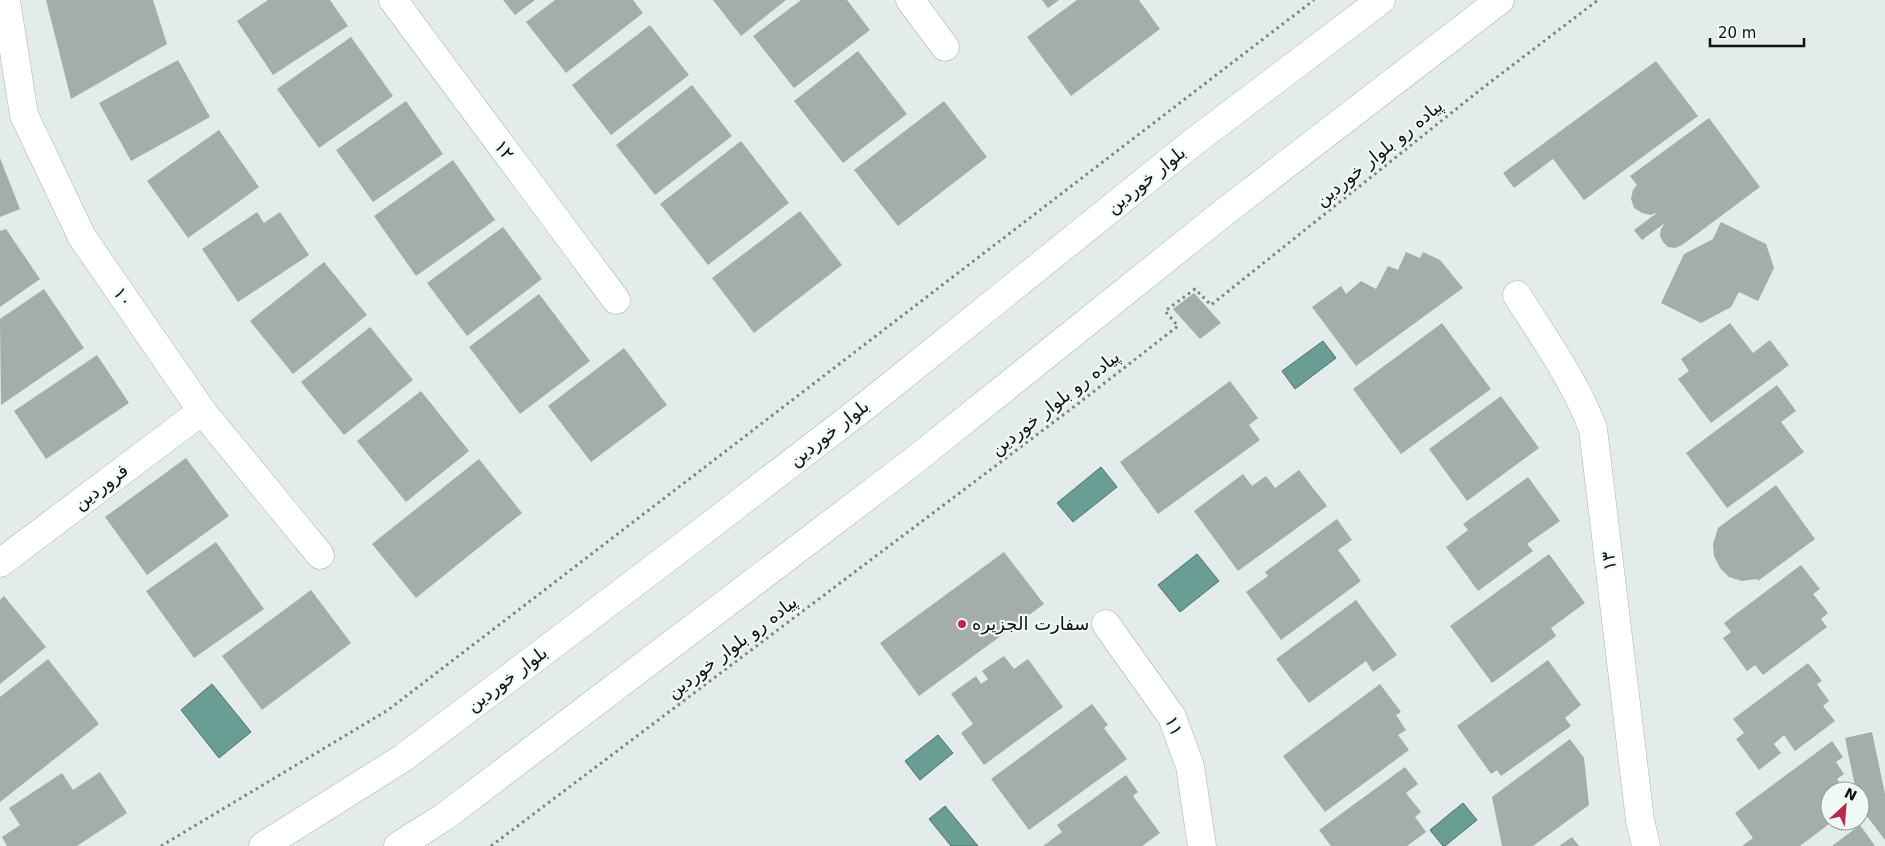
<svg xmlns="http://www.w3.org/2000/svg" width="1885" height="846" viewBox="0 0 1885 846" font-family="'DejaVu Sans','Noto Sans Arabic',sans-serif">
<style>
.water{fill:#6a9d93;stroke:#4e736c}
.building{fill:#a5adab}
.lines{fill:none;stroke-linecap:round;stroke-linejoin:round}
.minor-casing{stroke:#aab3b1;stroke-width:29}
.secondary-casing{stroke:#aab3b1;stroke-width:29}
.path{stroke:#7c8280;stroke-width:3;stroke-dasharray:2.5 4;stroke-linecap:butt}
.minor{stroke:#fff;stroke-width:28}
.secondary{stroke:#fff;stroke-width:28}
.poi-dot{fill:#ba294b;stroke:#f1f9f7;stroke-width:2}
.labels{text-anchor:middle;stroke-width:4.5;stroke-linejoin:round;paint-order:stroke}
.street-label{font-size:18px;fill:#0e1110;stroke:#f1f9f7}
.poi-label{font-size:18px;fill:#0e1110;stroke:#f1f9f7;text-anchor:start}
</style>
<rect width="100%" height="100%" fill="#e3ecea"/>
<g class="water">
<polygon points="1323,341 1336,358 1295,389 1282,371"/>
<polygon points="1101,467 1117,487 1073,522 1057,503"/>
<polygon points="1197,554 1219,581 1180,612 1158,585"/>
<polygon points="212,684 251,732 219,758 181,710"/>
<polygon points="938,735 953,753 920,780 905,761"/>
<polygon points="1463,803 1477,820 1445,846 1443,846 1430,830"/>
<polygon points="945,806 978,846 951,846 929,819"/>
</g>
<g class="building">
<polygon points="46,0 153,0 167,44 71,99"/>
<polygon points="268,0 330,0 348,26 273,75 237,21"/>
<polygon points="503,0 535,0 515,15"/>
<polygon points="555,0 633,0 643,13 566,73 526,22"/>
<polygon points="713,0 786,0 741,36"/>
<polygon points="801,0 847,0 870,30 794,88 753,36"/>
<polygon points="1042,0 1059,0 1048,8"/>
<polygon points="1077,0 1139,0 1160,29 1071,96 1027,37"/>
<polygon points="650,25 689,75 611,135 572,85"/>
<polygon points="351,37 393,96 319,148 277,89"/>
<polygon points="858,51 907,114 843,163 794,101"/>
<polygon points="178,60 210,117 131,161 99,103"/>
<polygon points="1656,61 1698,116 1584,200 1553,159 1514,188 1503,173"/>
<polygon points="692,85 732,136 655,195 616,145"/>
<polygon points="406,101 443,154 373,202 336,150"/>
<polygon points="944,101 987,157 898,226 854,170"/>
<polygon points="1709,118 1760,187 1682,245 1675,248 1668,247 1663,242 1660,236 1661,229 1665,223 1642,240 1634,230 1658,212 1651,215 1642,213 1634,208 1631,199 1633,190 1637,185 1630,176"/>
<polygon points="219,130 259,187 188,238 147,181"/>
<polygon points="741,141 789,203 708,265 660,204"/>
<polygon points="0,158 20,209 0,217"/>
<polygon points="453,160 495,220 416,276 374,216"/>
<polygon points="800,211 842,265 754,333 712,278"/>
<polygon points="257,212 264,223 280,212 309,255 238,302 202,249"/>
<polygon points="1721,222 1766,244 1774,268 1758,301 1739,292 1731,307 1701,323 1661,303 1684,254 1713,239"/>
<polygon points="503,227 542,279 467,336 427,283"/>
<polygon points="6,229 40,279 0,307 0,231"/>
<polygon points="1406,252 1420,258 1423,252 1440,260 1463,288 1356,366 1312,307 1341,286 1346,294 1361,281 1376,289 1388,266 1398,270"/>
<polygon points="324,262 367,315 293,374 250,321"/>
<polygon points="44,289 84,348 1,405 0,319"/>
<polygon points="1194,293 1221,323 1200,339 1173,309"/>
<polygon points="539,294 590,361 520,414 469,347"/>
<polygon points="1442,323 1491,389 1401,454 1353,389"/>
<polygon points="1730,323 1753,353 1770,340 1789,365 1711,423 1678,379 1689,371 1681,359"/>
<polygon points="370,327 413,380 344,435 301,382"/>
<polygon points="624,348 667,405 591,462 548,406"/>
<polygon points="97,355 129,403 46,459 14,411"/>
<polygon points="1230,381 1258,418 1249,425 1260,440 1158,514 1120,462"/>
<polygon points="1777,385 1796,411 1781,422 1804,452 1727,508 1686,453"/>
<polygon points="421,391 469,451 406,502 357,441"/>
<polygon points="1501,396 1539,448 1467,501 1429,449"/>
<polygon points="186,458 229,516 147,575 105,517"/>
<polygon points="479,459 522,513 416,598 372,544"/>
<polygon points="1299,470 1327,506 1238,571 1194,511 1243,474 1252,486 1266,476 1275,488"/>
<polygon points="1528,477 1560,521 1527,544 1533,551 1478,591 1446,547 1468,530 1463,524"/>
<polygon points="1776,485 1815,539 1758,581 1757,579 1742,581 1729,577 1720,568 1714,556 1713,544 1718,528"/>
<polygon points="1337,519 1352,540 1338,550 1361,581 1281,640 1246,592 1268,576 1265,572"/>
<polygon points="216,542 264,609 194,658 146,591"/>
<polygon points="1004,552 1044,604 919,696 880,643"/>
<polygon points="1549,554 1585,603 1551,628 1556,636 1492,683 1450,626"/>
<polygon points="1801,565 1820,589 1813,594 1828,613 1821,619 1827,627 1763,675 1755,665 1747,671 1723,638 1731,632 1724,623"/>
<polygon points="311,590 351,643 262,710 222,656"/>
<polygon points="4,596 46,647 0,684 0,600"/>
<polygon points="1356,600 1397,655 1373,672 1366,661 1309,703 1276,659"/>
<polygon points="1004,656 1014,669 1028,659 1063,707 984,765 961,733 973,724 951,694 976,676 981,684 988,679 982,671"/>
<polygon points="48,659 99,724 0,802 0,697"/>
<polygon points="1548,660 1581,705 1565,718 1571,726 1501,776 1497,770 1491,774 1457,726"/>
<polygon points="1808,663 1822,681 1817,684 1829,701 1823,706 1835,721 1795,751 1784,735 1774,744 1781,753 1759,770 1736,739 1744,733 1733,719"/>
<polygon points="1380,684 1401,712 1396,715 1406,730 1398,735 1409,750 1325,812 1283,756"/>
<polygon points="1092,704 1108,725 1104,728 1127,759 1029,830 991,779"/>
<polygon points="1872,732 1885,794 1885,840 1860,807 1860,791 1856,791 1845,738"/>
<polygon points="1570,739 1584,758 1589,805 1533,846 1502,846 1492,797"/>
<polygon points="1832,741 1843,757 1836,762 1844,774 1837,779 1845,791 1830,791 1830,821 1833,821 1800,846 1742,846 1753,838 1735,813"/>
<polygon points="1405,767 1418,784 1406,793 1421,812 1415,817 1426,832 1407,846 1331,846 1319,830"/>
<polygon points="100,772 127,813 77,846 7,846 2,837 20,825 9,808 62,773 73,790"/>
<polygon points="1126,775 1138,792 1133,796 1160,833 1142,846 1043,846 1062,832 1057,825"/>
<polygon points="1860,825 1875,846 1832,846"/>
<polygon points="1572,837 1579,846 1559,846"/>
</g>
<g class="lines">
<g class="minor-casing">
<g id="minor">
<polyline points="6,0 24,115 82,237 202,411 320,555"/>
<polyline points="393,0 616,300"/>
<polyline points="910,0 945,47"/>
<path d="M 1517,295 C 1544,338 1575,381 1593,429 L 1640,820 L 1646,846"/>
<polyline points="0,563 202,411"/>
<polyline points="1106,624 1172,717 1190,766 1202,846"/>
</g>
</g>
<g class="secondary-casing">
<g id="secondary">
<polyline points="263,846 403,758 686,544 868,404 1191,144 1381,0"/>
<polyline points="398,846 444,817 911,463 1227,210 1500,0"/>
</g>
</g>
<g class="path">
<polyline points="161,846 388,710 1314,0"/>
<polyline points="491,846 1075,406 1178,326 1165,311 1195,289 1211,305 1480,90 1598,0"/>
</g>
<use href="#minor" class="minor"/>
<use href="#secondary" class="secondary"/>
</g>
<circle class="poi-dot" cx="962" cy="624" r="5"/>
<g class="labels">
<g class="street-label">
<text transform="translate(504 150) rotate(53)" y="6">۱۲</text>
<text transform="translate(1379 153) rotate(-39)" y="6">پیاده رو بلوار خوردین</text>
<text transform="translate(1146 180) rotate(-39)" y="6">بلوار خوردین</text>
<text transform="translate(123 297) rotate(55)" y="6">۱۰</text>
<text transform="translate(1055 403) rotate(-38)" y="6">پیاده رو بلوار خوردین</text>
<text transform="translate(829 433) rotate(-38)" y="6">بلوار خوردین</text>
<text transform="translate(101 487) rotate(-37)" y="6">فروردین</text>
<text transform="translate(1609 561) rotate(-97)" y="6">۱۳</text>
<text transform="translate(732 647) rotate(-37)" y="6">پیاده رو بلوار خوردین</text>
<text transform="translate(507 679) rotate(-37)" y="6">بلوار خوردین</text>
<text transform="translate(1174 726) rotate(66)" y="6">۱۱</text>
</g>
<g class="poi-label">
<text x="972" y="630">سفارت الجزیره</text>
</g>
</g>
<g transform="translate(1845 806) rotate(26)"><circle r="24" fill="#f1f9f7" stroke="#969c9b"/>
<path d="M0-4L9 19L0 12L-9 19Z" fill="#ba294b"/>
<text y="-8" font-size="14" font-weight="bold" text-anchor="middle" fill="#0e1110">N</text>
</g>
<path d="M1710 38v8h94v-8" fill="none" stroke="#0e1110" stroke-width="2.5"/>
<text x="1718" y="38" font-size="15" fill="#0e1110" stroke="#f1f9f7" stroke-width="4" paint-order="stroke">20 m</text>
</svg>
